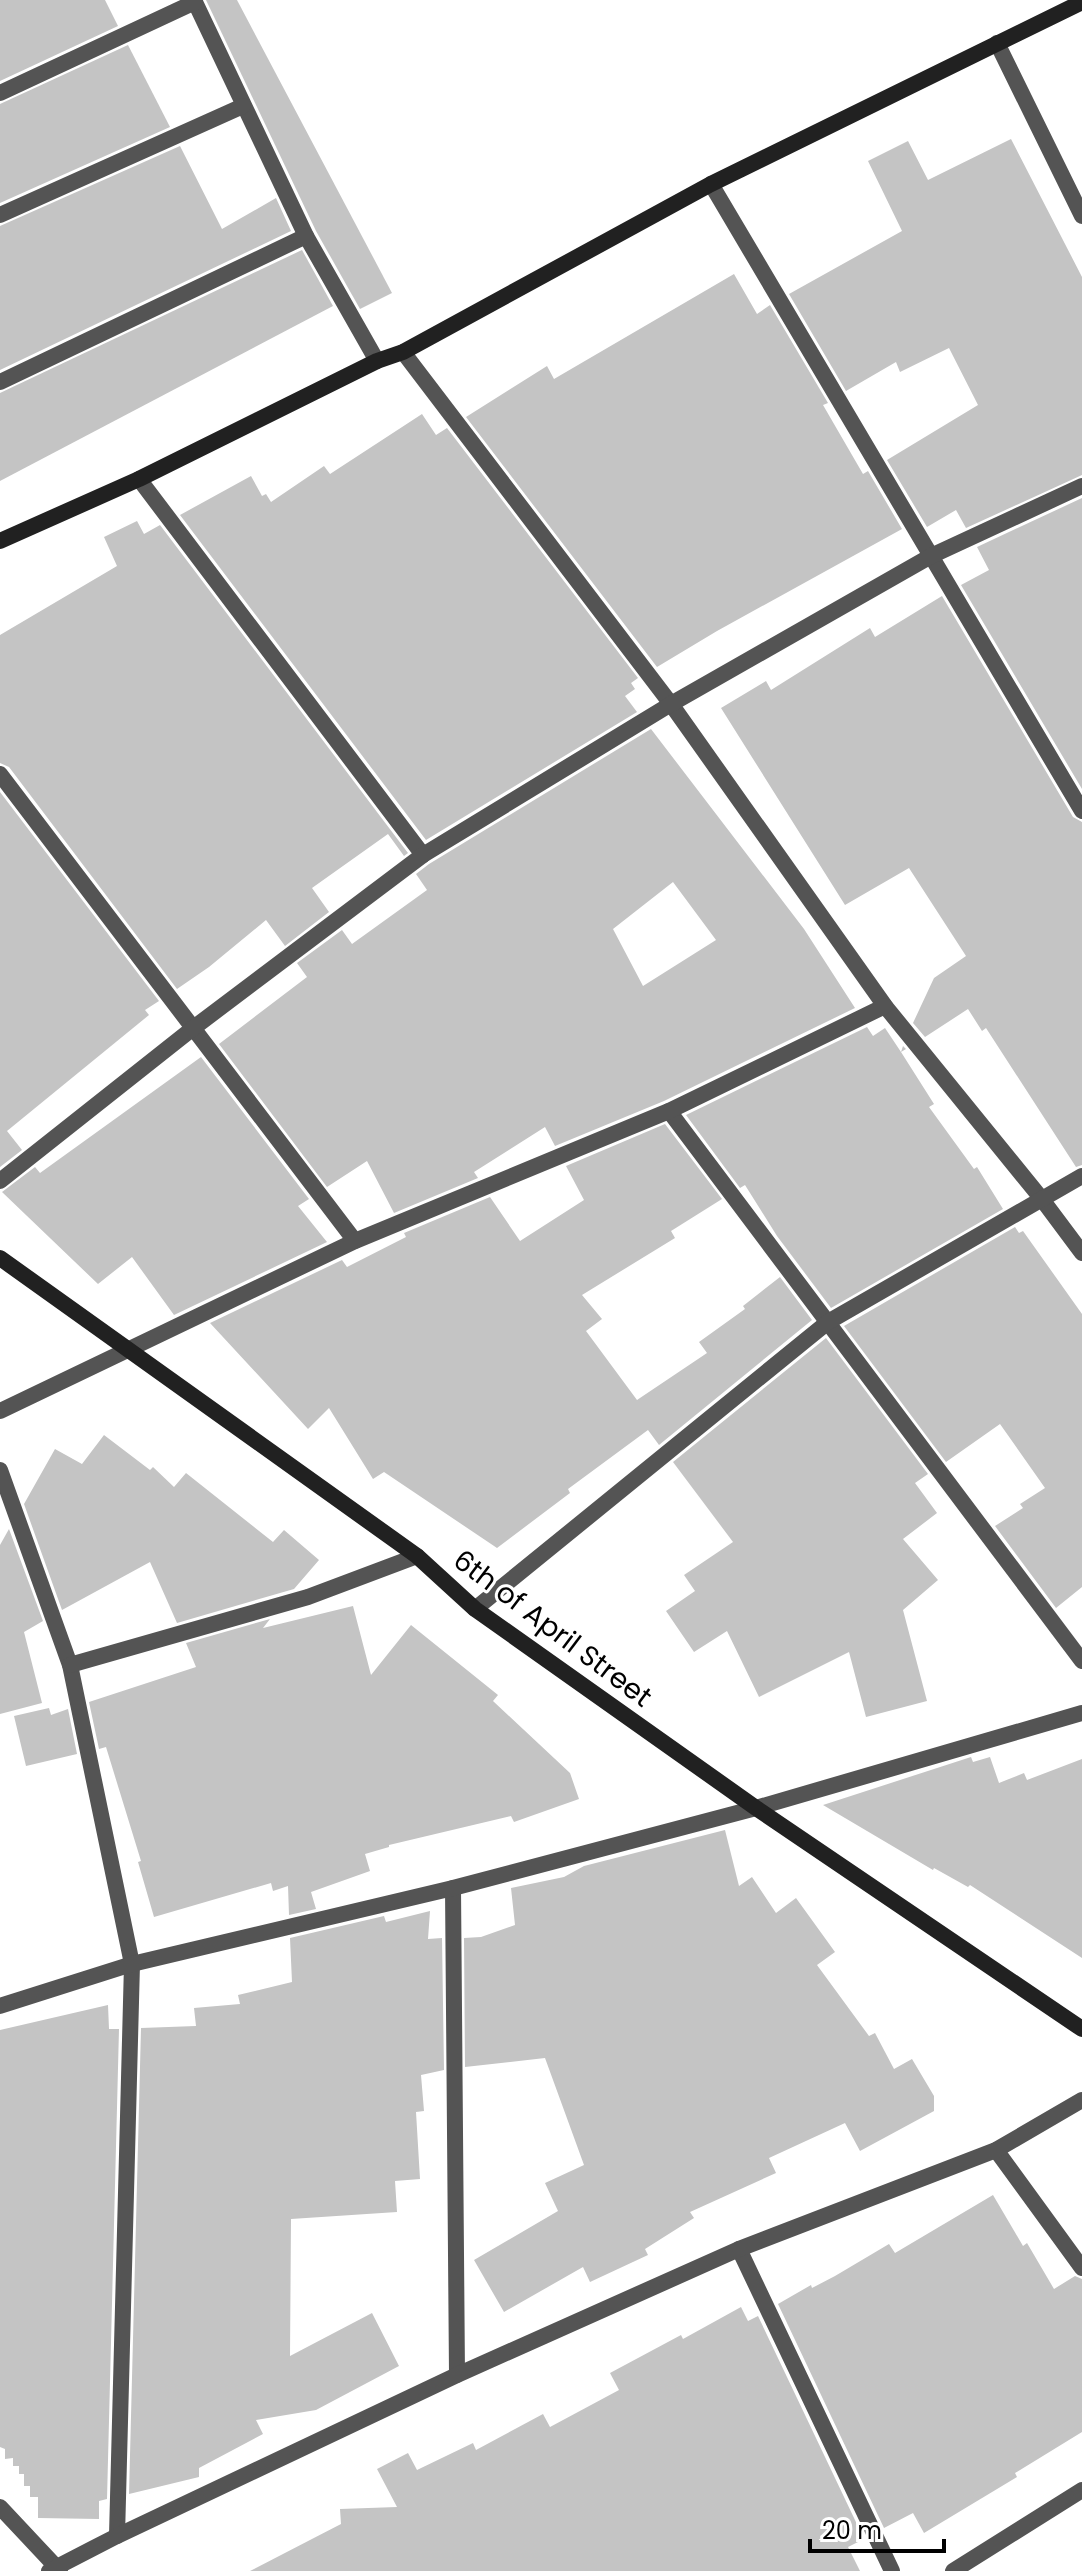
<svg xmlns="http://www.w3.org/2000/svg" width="1082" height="2571" viewBox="0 0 1082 2571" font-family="Poppins,sans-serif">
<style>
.building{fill:#c4c4c4;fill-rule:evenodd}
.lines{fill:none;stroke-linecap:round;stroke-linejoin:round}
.lane{stroke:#545454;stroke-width:16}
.street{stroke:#545454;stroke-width:16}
.secondary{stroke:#212121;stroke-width:16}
.labels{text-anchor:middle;stroke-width:6;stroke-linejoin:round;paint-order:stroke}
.street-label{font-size:28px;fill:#000;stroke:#fff}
</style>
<rect width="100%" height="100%" fill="#fff"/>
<g class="building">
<polygon points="0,0 105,0 118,26 0,81"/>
<polygon points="206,0 237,0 392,293 360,309 316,231"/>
<polygon points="128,45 170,127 0,203 0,104"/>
<polygon points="1011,139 1082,277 1082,475 966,528 956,510 927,527 887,460 978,405 949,348 900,372 896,362 846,391 789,294 902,231 868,161 908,141 928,180"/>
<polygon points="180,146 222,229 276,198 291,231 0,370 0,226"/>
<polygon points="302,250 333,306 0,481 0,393"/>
<polygon points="734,274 757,314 770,305 828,403 823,405 863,474 868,471 902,529 717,631 657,667 466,417 547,366 554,379"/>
<polygon points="422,414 436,435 447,428 638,678 631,683 635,689 625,696 637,712 426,840 180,515 251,476 262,496 266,494 271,502 324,466 330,474"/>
<polygon points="1082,498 1082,789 961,585 989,570 977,547"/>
<polygon points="137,521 144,534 160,525 408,853 404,856 388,834 312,888 329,912 285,946 266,920 209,967 177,989 9,767 0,763 0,635 117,566 104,537"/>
<polygon points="942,596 1073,817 1082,822 1082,1165 1076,1167 986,1028 982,1031 968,1009 925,1037 913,1023 934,978 966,956 909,868 845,905 721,708 766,681 771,690 870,628 875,637"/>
<path d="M 651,729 L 804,929 L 855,1008 L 664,1101 L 555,1146 L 545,1127 L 474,1172 L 478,1178 L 394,1213 L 367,1161 L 327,1187 L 219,1044 L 307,977 L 297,963 L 342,930 L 352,944 L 427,890 L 416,874 L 429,864 ZM 673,882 L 716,940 L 643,986 L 613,929 Z"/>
<polygon points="0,792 159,1001 145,1010 149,1015 7,1131 22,1150 0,1167"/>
<polygon points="867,1027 873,1036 885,1028 901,1052 903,1046 906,1049 901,1052 934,1104 929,1107 974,1169 977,1167 1003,1209 831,1308 777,1236 745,1185 740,1188 686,1115"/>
<polygon points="201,1057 309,1199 298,1206 327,1242 174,1315 132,1257 98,1284 2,1192 35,1167 40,1173"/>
<polygon points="665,1124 722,1199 671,1231 675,1238 582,1295 602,1319 586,1331 637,1400 707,1353 699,1342 745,1309 743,1306 780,1277 812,1320 659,1445 648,1430 568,1489 570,1493 497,1548 384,1472 373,1479 329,1408 308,1429 210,1323 342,1260 347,1267 406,1237 404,1233 490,1197 520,1241 584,1200 566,1166"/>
<polygon points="1015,1227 1019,1233 1023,1231 1082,1314 1082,1587 1056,1608 995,1526 1023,1508 1020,1504 1045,1488 1000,1424 946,1462 844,1326"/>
<polygon points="826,1338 928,1474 915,1483 937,1513 903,1539 938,1580 903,1610 927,1701 866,1717 849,1652 759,1697 727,1631 694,1652 666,1611 695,1591 684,1575 733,1542 673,1462"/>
<polygon points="104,1435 150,1470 153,1467 174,1487 186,1473 273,1542 284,1530 319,1560 294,1589 177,1623 150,1562 62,1610 24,1504 55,1449 82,1464"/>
<polygon points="9,1529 43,1621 24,1632 42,1703 0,1714 0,1545"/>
<polygon points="353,1606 371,1675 411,1625 498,1695 493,1701 570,1773 579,1799 514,1822 511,1816 389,1845 389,1847 365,1854 370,1871 311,1892 316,1909 289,1915 288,1886 273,1891 271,1883 154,1917 138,1862 141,1861 106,1747 99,1749 89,1702 196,1667 186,1643 270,1619 263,1628"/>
<polygon points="49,1708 51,1715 68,1709 77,1754 26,1766 14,1716"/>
<polygon points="971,1757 973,1762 990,1757 999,1783 1024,1773 1027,1780 1082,1759 1082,1958 970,1885 968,1887 934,1868 933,1870 823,1805"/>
<polygon points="725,1830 739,1886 752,1877 776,1913 796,1898 835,1952 817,1965 869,2036 875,2033 894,2069 912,2059 934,2096 934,2111 860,2151 845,2123 769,2158 776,2173 690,2212 694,2218 645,2249 648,2255 590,2282 583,2267 504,2312 474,2260 558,2211 545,2183 584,2165 545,2058 465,2067 464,1938 481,1937 515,1925 511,1888 564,1877 584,1866"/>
<polygon points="430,1911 428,1939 442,1938 444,2070 421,2075 424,2111 416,2112 420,2179 395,2181 397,2212 291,2219 290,2356 372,2313 399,2366 316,2410 256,2420 263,2434 199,2468 199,2477 129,2494 141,2028 196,2026 194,2008 240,2004 238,1995 292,1982 290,1938 384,1916 386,1922"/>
<polygon points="108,2005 109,2029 119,2029 107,2499 99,2501 99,2519 38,2518 38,2497 30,2497 30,2486 24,2486 24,2474 19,2474 19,2466 13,2466 13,2458 5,2459 5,2449 0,2447 0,2030"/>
<polygon points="993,2195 1023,2246 1027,2243 1054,2289 1075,2276 1082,2279 1082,2432 1015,2473 1017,2477 924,2533 913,2513 884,2528 778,2304 811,2285 812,2288 835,2276 889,2244 895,2253"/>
<polygon points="741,2307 748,2321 758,2316 864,2539 848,2547 860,2571 250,2571 341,2524 340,2509 397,2507 377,2469 408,2453 417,2470 473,2443 476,2450 543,2414 550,2427 619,2390 610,2373 681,2335 683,2339"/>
</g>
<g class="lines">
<g class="lane">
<polyline points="194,0 306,236 377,361"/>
<polyline points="0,93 195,2"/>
<polyline points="0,215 243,106"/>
<polyline points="0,382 306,236"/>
</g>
<g class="street">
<polyline points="997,43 1082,216"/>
<polyline points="711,184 1082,811"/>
<polyline points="403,352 671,704 885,1006 1041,1198 1082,1253"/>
<polyline points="139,479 423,855"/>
<polyline points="0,774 355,1241"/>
<polyline points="669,1111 1082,1661"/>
<polyline points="0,1181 192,1029 423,855 671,704 931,556 1082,486"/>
<polyline points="0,1411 355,1241 669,1111 885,1006"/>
<polyline points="0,1470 70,1665 132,1964 117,2536"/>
<polyline points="475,1609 828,1322 1082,1176"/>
<polyline points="70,1665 308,1597 417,1556"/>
<polyline points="453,1888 457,2375"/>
<polyline points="0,2006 132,1964 453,1888 756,1808 1082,1713"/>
<polyline points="996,2150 1082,2268"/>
<polyline points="739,2249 892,2571"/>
<polyline points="0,2507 60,2571"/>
<polyline points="49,2571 117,2536 457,2375 739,2249 996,2150 1082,2100"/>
<polyline points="953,2571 1082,2490"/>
</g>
<g class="secondary">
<polyline points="0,541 139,479 377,361 403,352 711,184 1082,2"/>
<polyline points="0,1258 417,1556 475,1609 756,1808 1082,2029"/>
</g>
</g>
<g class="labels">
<g class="street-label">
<text transform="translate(553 1628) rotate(37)" y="10">6th of April Street</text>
</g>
</g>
<path d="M810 2539v12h134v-12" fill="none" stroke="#000000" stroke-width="4"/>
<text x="822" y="2539" font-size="24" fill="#000000" stroke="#ffffff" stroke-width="6" paint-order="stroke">20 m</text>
</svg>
